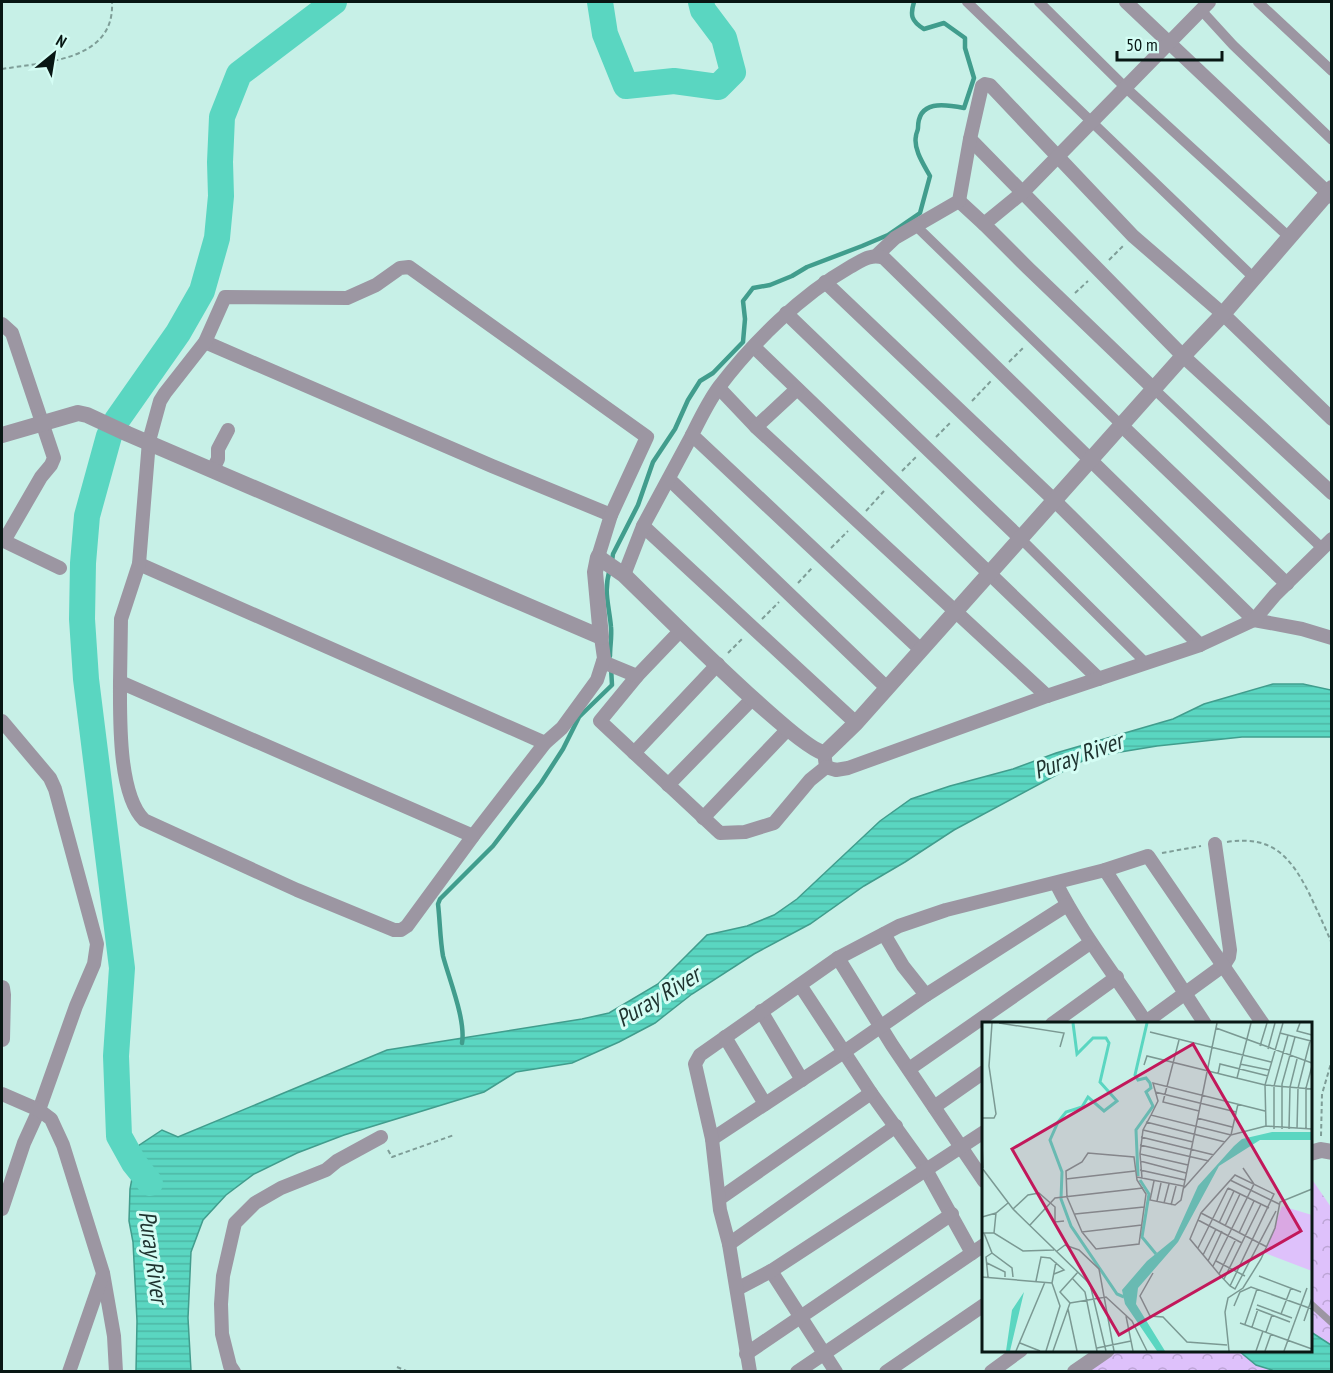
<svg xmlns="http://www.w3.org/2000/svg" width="1333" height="1373" viewBox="0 0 1333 1373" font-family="'PT Sans Narrow',sans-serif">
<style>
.park{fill:url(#park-crowns)}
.water{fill:url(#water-rules);stroke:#419d8d;stroke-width:1.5}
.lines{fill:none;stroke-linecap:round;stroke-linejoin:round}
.stream{stroke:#419d8d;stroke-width:4.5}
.river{stroke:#5ad6c1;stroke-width:26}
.path{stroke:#7e9d97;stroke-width:2;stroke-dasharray:4.5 3;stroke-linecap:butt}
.service{stroke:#9c96a2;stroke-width:7}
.pedestrian{stroke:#9c96a2;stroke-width:10}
.minor{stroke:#9c96a2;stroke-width:14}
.tertiary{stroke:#9c96a2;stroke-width:16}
.labels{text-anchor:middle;stroke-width:6;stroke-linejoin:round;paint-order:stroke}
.water-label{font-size:24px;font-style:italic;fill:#1e332f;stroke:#d4fdf4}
.inset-river{fill:none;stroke:#5ad6c1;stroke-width:3}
.inset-road{fill:none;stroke:#7b9993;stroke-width:1.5}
.view{fill:#c2185b;fill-opacity:0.15;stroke:#c2185b;stroke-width:3}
.inset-edge{fill:none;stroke:#081714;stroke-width:3}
</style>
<defs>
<pattern id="park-crowns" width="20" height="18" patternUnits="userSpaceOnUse" patternTransform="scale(1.5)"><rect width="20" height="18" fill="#dec1fb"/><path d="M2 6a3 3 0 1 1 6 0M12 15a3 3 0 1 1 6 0" fill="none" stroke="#bda5d6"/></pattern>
<pattern id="water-rules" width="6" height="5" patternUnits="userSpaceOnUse" patternTransform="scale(1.5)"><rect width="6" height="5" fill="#5ad6c1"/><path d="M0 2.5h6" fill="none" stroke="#4db7a5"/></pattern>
</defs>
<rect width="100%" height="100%" fill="#c7f0e7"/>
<polygon class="park" points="1311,1178 1331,1207 1331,1371 1081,1372 1115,1351 1310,1350"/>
<g class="water">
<polygon points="1273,684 1303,684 1331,690 1331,737 1242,737 1157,746 1090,757 954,830 905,862 864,886 810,924 754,954 692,994 655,1023 619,1042 572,1063 516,1072 484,1092 344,1135 297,1153 254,1174 226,1195 203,1220 191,1252 188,1318 191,1371 136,1371 137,1321 133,1242 129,1221 130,1189 138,1146 162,1130 178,1137 387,1050 582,1019 609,1013 658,984 707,935 747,926 774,915 797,899 880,821 911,799 950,786 1013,769 1056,753 1173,719 1204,704"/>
<polygon points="1311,1332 1331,1345 1331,1371 1272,1371 1272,1370 1256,1365 1239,1351 1310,1350"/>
</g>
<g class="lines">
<g class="stream">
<path d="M 612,561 L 613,554 L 638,505 L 653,462 L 675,429 L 688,400 L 700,381 L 713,373 L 743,342 L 745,319 L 743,301 L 753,288 L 770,285 L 792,276 L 807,267 L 862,246 L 888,235 L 920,213 L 930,176 C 924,165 913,149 916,136 C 916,133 918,131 918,128 C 918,100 944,104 964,108 L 974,78 L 965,48 L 965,38 L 944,23 L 924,29 C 911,21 910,15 914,2"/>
<path d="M 610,656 C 610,646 612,636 611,627 C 609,604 603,592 610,569"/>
<path d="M 462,1043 C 466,1020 449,979 443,956 C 440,939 440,921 438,904 L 440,899 L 493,846 L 541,783 L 563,749 L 579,717 L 612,685 L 611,667"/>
</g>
<g class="river">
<polyline points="600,2 605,34 626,86 674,81 718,87 733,72 724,38 703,10 701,2"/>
<polyline points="150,1183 134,1163 119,1136 116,1056 122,968 86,679 82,619 83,563 87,516 109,436 117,420 178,333 202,291 217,238 221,196 220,162 222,117 239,74 334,2"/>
</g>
<g class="path">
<path d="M 2,69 C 45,62 115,61 112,2"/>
<polyline points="1109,260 1124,245"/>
<polyline points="1075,293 1088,281"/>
<polyline points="1009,362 1024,347"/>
<polyline points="972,401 991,381"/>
<polyline points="936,437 951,422"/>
<polyline points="902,471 917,456"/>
<polyline points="866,511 884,491"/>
<polyline points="831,548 848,531"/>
<polyline points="798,583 812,568"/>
<polyline points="762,619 779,602"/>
<polyline points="728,653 743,638"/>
<path d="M 1227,842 C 1272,835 1290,856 1309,893 C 1317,910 1325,927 1332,944"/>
<polyline points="1162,853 1201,846"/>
<polyline points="1321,1136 1322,1094 1332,1060"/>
<polyline points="388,1150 392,1157 454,1135"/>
<polyline points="397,1367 409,1372"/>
</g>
<polyline class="service" points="1310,1303 1332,1323"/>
<g class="pedestrian">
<polyline points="967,2 1253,277"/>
<polyline points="1039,2 1126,88 1289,237"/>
<polyline points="1258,2 1332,71"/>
<polyline points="1201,10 1233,45 1332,140"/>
<polyline points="916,226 1121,425"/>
<polyline points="1154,389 1322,548"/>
<polyline points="1020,538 1146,663"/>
</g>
<g class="minor">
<polyline points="1126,2 1332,197"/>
<polyline points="970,139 1183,356 1332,493"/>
<polyline points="959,201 984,224"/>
<polyline points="877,255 895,238 959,201 970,139 982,86 985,84 990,85 1133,236 1223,314 1332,419"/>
<polyline points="825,282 1054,500 1200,645"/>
<polyline points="786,313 1020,538"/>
<polyline points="2,324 12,333 54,458 51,465 41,477 4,541 60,568"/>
<polyline points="205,342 492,466 611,515"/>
<polyline points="754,347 1099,679"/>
<polyline points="719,388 756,427 1047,696"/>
<polyline points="1154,389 1028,268 984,224 1022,193 1209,2"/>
<polyline points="1121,425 1287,584"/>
<polyline points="756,427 797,389"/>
<polyline points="213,469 218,459 218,449 228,430"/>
<polyline points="669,479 887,688"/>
<polyline points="643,526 856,723"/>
<polyline points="139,564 545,743"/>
<polyline points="624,575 643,526 692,435"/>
<polyline points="681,630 637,676 600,721 720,833 745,832 774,823 810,780 826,767 825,759"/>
<path d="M 921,650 L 692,435 C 700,419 708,402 719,387 C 753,342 801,295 850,267 C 861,261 871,253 884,258 L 1254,620 L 1302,629 L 1332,638"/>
<polyline points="603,662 637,676"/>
<path d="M 120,682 C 120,718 118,794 144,820 L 297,890 L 394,930 L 401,930 L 407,926 L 473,836 L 545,743 L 562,728 L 597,680 L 604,658 L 601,637"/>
<polyline points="2,721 50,778 55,789 97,944 94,964 76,1006 39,1110 24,1143 2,1209"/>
<polyline points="634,753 718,664"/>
<polyline points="826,767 836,770 848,768 1047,696 1200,645 1254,620 1275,595 1332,539"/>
<polyline points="668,785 753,698"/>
<polyline points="703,818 787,730"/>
<polyline points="473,836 120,682 121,619 139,564 149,441 160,401 165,393 205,342 225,297 347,298 376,285 400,268 409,267 647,437 611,515 598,557"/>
<polyline points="1105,870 1205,1024"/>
<path d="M 1056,883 C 1081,933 1116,976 1147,1024"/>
<polyline points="884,934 903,966 926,995"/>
<polyline points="838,958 892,1045 984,1181"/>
<polyline points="800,985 871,1093 925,1168 972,1253"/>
<polyline points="761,1011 802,1080"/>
<polyline points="1052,1024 1117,977"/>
<polyline points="1143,1024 1224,965 1229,957 1230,950 1215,844"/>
<polyline points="725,1037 765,1104"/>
<polyline points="909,1069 1090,943"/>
<polyline points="2,1094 39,1110 51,1119 63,1145 103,1273 114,1336 116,1372"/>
<polyline points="934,1107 984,1072"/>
<polyline points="712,1139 844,1052 926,995 1067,905"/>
<polyline points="719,1199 871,1093"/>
<polyline points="729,1244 896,1126"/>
<polyline points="771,1271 836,1372"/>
<polyline points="737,1289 771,1271 984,1132"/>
<polyline points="746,1354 952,1214"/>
<polyline points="69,1372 103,1274"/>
<polyline points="234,1372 230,1366 222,1334 221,1304 223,1276 235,1223 255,1203 281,1188 326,1170 337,1161 381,1137"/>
<polyline points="750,1372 729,1244 720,1210 712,1139 695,1064 700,1055 838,958 899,926 946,910 1105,870 1148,856 1263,1024"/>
<polyline points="797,1372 984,1245"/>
<polyline points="886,1372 984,1305"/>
<polyline points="991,1372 1021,1350"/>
</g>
<g class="tertiary">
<path d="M 2,435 L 78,413 L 87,415 L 128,434 L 601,637 L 595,572 L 598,557 L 624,575 C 651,601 801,752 825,753 L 856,723 L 1183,356 L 1223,314 L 1332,188"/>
<polyline points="2,988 3,995 2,1039"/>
<polyline points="1310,1153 1321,1150 1332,1152"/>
<polyline points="1075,1372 1107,1350"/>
</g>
</g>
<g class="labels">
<g class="water-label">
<text transform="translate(1078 756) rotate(-20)" y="8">Puray River</text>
<text transform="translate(658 997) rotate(-31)" y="8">Puray River</text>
<text transform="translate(153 1257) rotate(82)" y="8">Puray River</text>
</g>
</g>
<g transform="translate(982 1022)">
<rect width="330" height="330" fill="#c7f0e7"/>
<path d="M 300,184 L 330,193 L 330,249 L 283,231 Z" fill="#dec1fb"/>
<path d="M 290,110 L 330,110 L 330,118 L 278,118 L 237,144 L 196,220 L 156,266 L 154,282 L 183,329 L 175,329 L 143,282 L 140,268 L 165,239 L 192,217 L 216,164 L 252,124 L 260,117 ZM 42,270 L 28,329 L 24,329 L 30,288 Z" fill="#5ad6c1"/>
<path class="inset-river" d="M 91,1 L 95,32 L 111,16 L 124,16 L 127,21 L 118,60 L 135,79 L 122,89 L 106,75 L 100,85 L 84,90 L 76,100 L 68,118 L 80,150 L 79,177 L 89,204 L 135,272 L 142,275M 156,154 L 154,108 L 171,84 L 164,70 L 169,66 L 168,61 L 164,56 L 156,58 L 153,53 L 165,1M 158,158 L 167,172 L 160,215 L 174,232"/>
<path class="inset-road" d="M 17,1 L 82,11 L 78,25M 301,1 L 283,63 L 284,104 L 330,107M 318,1 L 315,9 L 330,13M 234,6 L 330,41M 168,10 L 289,40M 298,11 L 329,19M 197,18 L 181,80 L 217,89M 278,24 L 285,1M 286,27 L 293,1M 258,42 L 287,48M 162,43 L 165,34 L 283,63 L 330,67M 236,52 L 238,42 L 286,54M 255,56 L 269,1M 173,70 L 254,90M 169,93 L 176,79 L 171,61 L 283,89M 0,96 L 12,96 L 14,92 L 7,44 L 10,1M 215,96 L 250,105M 164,100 L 243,120M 292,107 L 292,64 L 306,13M 300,107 L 300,62 L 313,15M 307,107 L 308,65 L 315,37M 315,107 L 316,66 L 328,19M 324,107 L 324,66 L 330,44M 161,108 L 211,120M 159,115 L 232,133M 0,122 L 1,146M 158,123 L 227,139M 158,132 L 160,156M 158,139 L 204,151M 206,143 L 158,132 L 161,108 L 169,93 L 249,113 L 284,104M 0,146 L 31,187 L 108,262 L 124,329M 158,148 L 203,158M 155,155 L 201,164M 84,157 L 153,149M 248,158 L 297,182M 172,159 L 168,178 L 193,183 L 199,178 L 235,1M 202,166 L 249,113 L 256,82M 246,166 L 287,186M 175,179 L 179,161M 182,181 L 187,162M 189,183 L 194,164M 31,187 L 46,173 L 57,171 L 73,185 L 73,200 L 82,199M 219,191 L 285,225M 93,192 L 162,185M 0,195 L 14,191 L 26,181M 216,198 L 260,221M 237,201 L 252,169M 48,203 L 73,176 L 161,166M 243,204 L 258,172M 100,210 L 114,227 L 157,222 L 164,172 L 155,158 L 152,135 L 106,131 L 100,140 L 84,149 L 85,175 L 100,210 L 160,203M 0,211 L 12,211 L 41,229 L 72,228M 2,211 L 10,231 L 30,246 L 31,255M 12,211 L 14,191M 257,211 L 272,179M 216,226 L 246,166M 75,229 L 83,223 L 97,228 L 117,247 L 132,329M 221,233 L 234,207M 226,239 L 240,209M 234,239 L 263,254M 5,241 L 23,250 L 23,255M 231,244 L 272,162 L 261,146M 171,251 L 158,274 L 168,294 L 181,295 L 205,320 L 245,323M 237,252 L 254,217M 277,254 L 319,270M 0,255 L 70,261M 6,255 L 4,235 L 10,231M 90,256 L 103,270 L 115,329M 242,257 L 279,182M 54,259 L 59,235 L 68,236 L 82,248 L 72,252M 248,264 L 292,172 L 253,153 L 219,191 L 208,217 L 237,252 L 248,264 L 253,267 L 294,189M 88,281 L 124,275 L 150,299 L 165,329M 275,283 L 310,296M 252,284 L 258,270 L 269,265 L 330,287M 86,287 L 95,329M 274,287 L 308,300M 299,292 L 309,266M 144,294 L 151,329M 322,299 L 330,276M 258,301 L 330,327M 263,302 L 275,267M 270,305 L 276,287M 284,310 L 290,293M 38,321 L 58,329M 115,326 L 149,319M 34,329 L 63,260M 64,329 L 78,284 L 70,261 L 74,240M 71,329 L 88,281 L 78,270 L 96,250M 247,329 L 243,290 L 246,276 L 261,266 L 279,237 L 293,206 L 298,180 L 330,167M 274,329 L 281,309M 283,329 L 289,312M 302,329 L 325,266"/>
<path class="view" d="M 211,22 L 319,209 L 137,313 L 30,127 Z"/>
<rect width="330" height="330" class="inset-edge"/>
</g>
<rect width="1333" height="1373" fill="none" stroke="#081714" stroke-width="6"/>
<g transform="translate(54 54) rotate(30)" stroke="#d4fdf4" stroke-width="4.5" paint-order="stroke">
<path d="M0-4.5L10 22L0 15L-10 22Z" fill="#081714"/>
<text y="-9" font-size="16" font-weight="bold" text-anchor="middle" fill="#081714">N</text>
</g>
<path d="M1117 51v9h105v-9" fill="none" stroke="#081714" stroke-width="3"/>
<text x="1126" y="51" font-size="18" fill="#081714" stroke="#d4fdf4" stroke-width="4.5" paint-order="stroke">50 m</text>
</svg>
